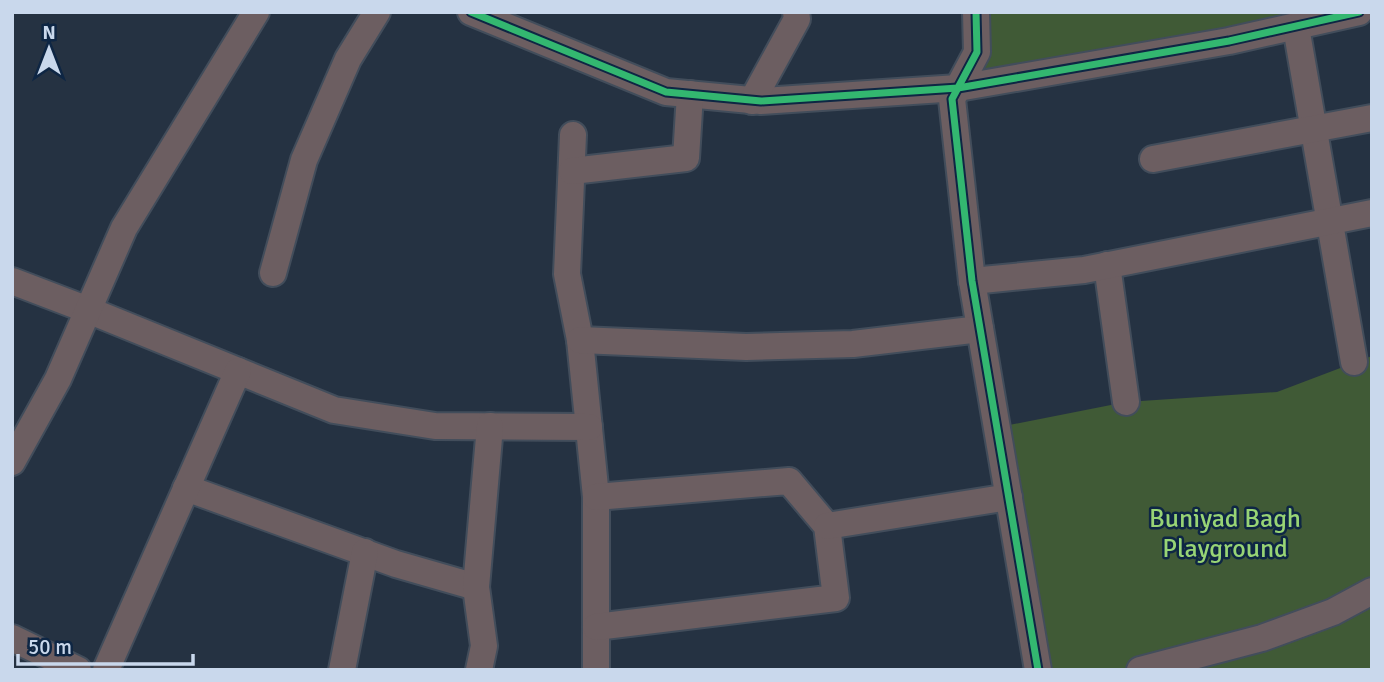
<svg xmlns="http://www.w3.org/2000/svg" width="1384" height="682" viewBox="0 0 1384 682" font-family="Signika,sans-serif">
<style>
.green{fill:#405a36}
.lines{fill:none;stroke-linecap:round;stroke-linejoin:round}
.minor-casing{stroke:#424d5b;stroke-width:30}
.minor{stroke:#6c5e61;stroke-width:26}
.cycleway-casing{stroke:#0e2644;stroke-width:11}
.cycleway{stroke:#33b770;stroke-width:7}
.labels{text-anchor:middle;stroke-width:5;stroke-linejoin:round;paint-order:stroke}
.park-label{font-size:26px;fill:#98d475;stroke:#0e2644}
</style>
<rect width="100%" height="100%" fill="#253242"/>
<g class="green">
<polygon points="983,12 1348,12 976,78"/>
<polygon points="1372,356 1372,670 1045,670 1004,426 1126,402 1277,392"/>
</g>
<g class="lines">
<g class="minor-casing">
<g id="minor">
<polyline points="471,12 666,92 761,101 958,88 1229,41 1359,12"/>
<polyline points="976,12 977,52 952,99 972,281 1038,670"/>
<polyline points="1296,27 1354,362"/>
<polyline points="752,101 797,19 796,12"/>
<polyline points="573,135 567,274 580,340 596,497 596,670"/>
<polyline points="1153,159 1372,118"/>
<polyline points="572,171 686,158 690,94"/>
<polyline points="1107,265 1126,402"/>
<polyline points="273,273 304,160 348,59 377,12"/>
<polyline points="12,281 88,310 334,410 435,426 589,427"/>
<polyline points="972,281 1084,270 1372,213"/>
<polyline points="580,340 746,347 853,344 980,329"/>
<polyline points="12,462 58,379 124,228 256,12"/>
<polyline points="186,488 396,564 476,587"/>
<polyline points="596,497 789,481 827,526 836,598 596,627"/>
<polyline points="827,526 1009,497"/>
<polyline points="12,638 78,670"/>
<polyline points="106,670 238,371"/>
<polyline points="342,670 365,552"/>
<polyline points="479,670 484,646 476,587 490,426"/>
<polyline points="1140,670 1262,638 1333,612 1372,591"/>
</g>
</g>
<use href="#minor" class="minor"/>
<g class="cycleway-casing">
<g id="cycleway">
<polyline points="471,12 666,92 761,101 958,88 1229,41 1359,12"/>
<polyline points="976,12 977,52 952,99 972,281 1038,670"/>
</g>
</g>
<use href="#cycleway" class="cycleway"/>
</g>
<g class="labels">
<g class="park-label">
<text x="1225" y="527">Buniyad Bagh<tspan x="1225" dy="30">Playground</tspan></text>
</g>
</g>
<rect width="1384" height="682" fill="none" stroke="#c9d8ec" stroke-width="28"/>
<g transform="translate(49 49)" stroke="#0e2644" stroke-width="5" paint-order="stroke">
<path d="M0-5L12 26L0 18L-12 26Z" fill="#c9d8ec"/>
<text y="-10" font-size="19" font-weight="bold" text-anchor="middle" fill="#c9d8ec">N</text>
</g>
<path d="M18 654v10h175v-10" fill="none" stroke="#c9d8ec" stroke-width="3.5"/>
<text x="28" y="654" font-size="21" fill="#c9d8ec" stroke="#0e2644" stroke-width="5" paint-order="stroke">50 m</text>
</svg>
